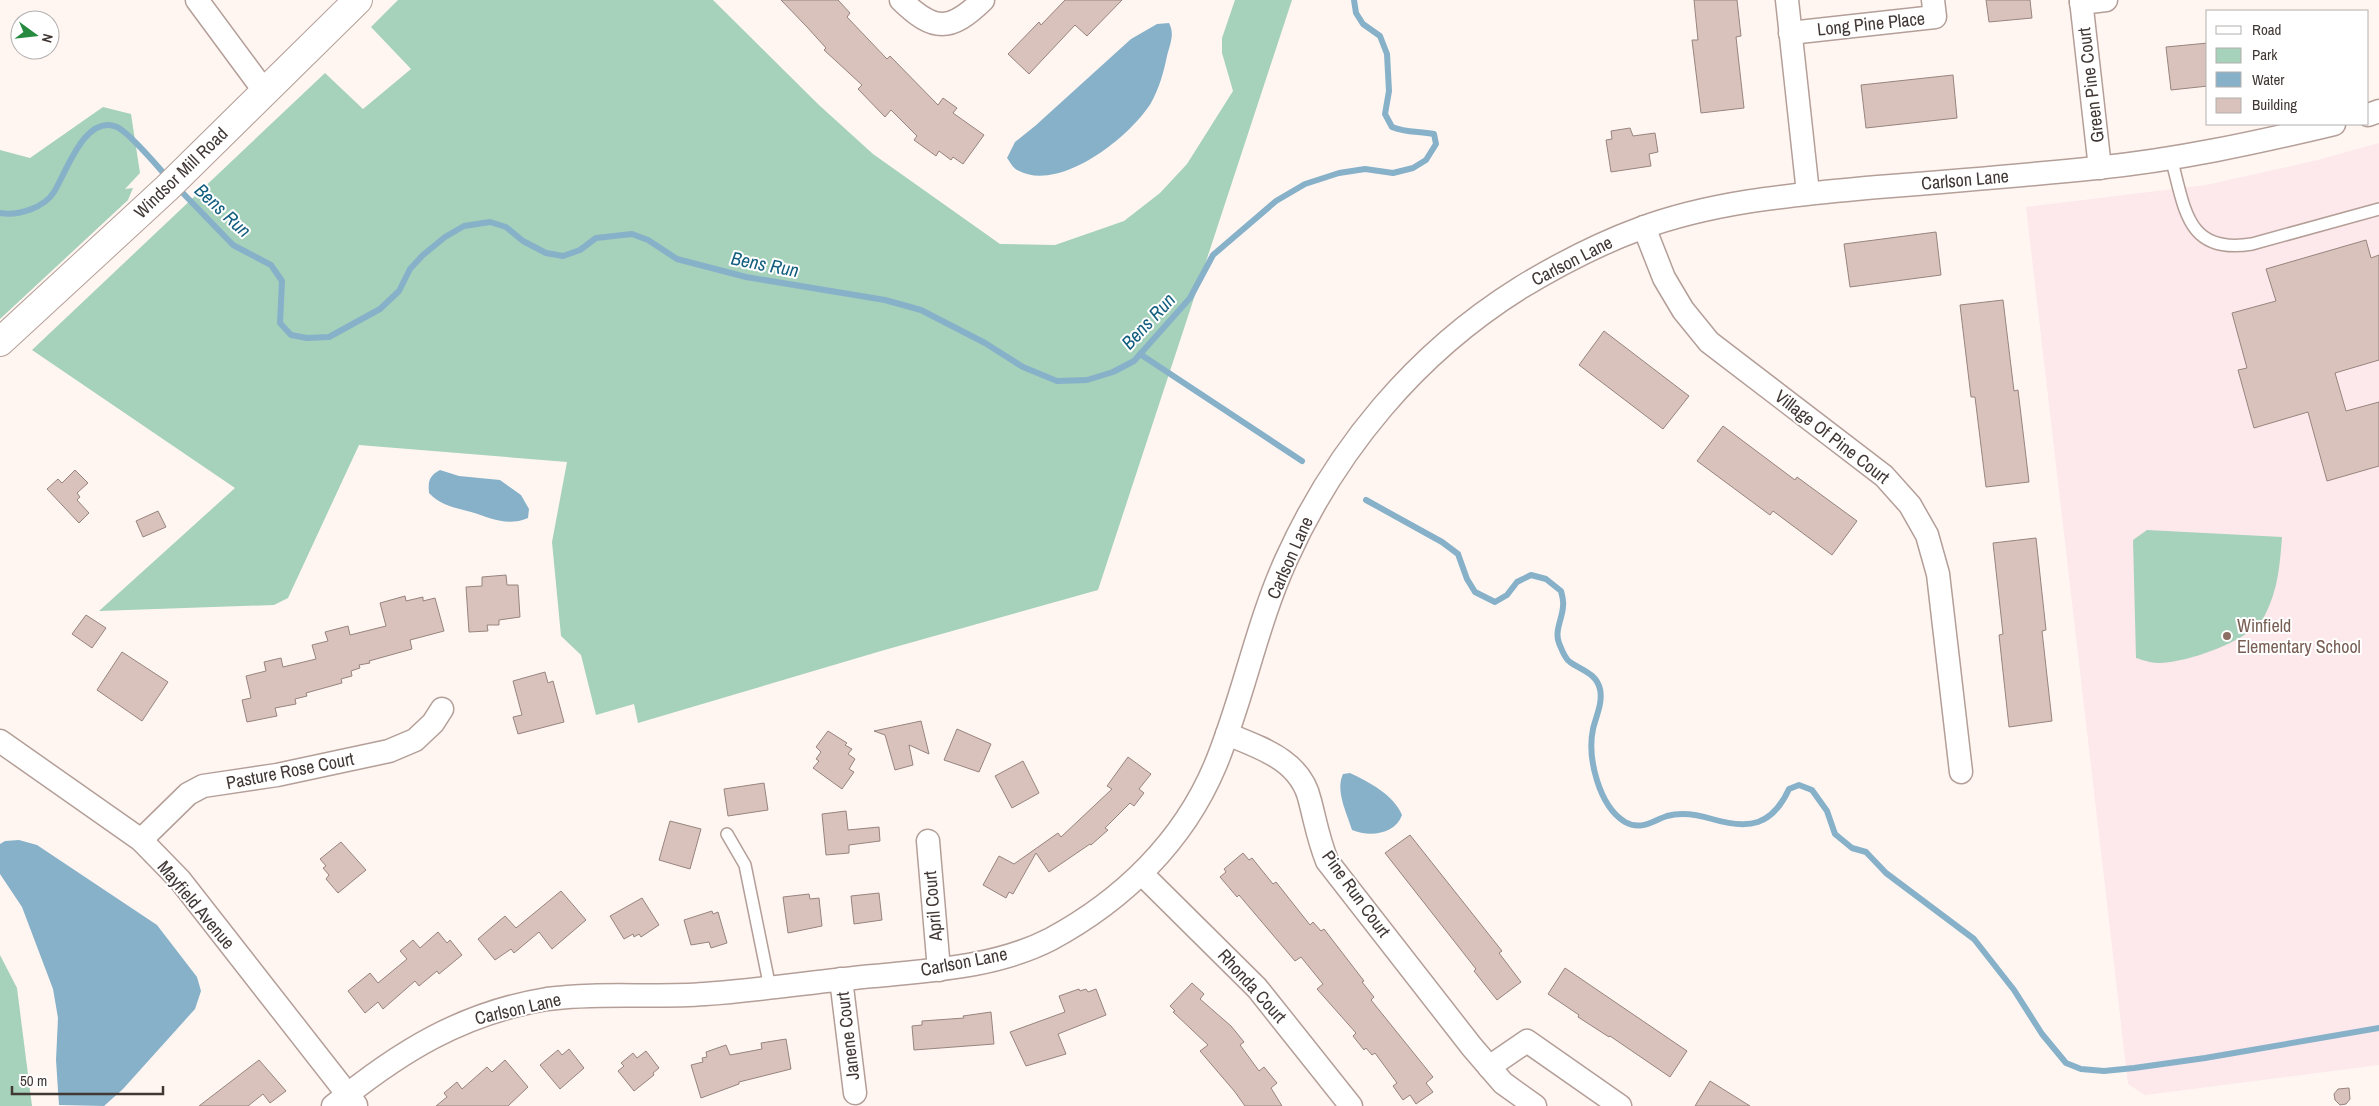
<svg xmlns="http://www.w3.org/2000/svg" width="2379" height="1106" viewBox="0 0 2379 1106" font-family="'Archivo Narrow',sans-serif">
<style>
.education{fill:#fde8eb}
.green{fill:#a6d1ba}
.water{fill:#87b1c9}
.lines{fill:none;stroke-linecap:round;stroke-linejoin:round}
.stream{stroke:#87b1c9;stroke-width:6}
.building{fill:#d8c2bb;stroke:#98847e}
.service-casing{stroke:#b49f98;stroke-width:14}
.minor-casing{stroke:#b49f98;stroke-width:25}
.secondary-casing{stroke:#b49f98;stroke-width:30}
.service{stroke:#fff;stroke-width:11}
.minor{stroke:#fff;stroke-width:22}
.secondary{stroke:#fff;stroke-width:28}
.education-dot{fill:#8d6e63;stroke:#fff;stroke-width:2}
.labels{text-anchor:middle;stroke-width:4;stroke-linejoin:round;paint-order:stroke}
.street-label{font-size:18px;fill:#413835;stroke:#fff}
.education-label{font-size:18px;fill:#785e54;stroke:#fff;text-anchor:start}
.water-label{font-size:19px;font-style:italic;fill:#135e7f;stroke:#fff}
</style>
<rect width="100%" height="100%" fill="#fff6f2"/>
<polygon class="education" points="2379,143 2379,1065 2145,1095 2128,1084 2026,207 2206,185 2318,160"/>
<g class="green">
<polygon points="398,0 713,0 819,105 873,154 1000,244 1055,245 1124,221 1160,193 1187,164 1233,91 1222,53 1222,38 1235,0 1292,0 1098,590 881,651 638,723 634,704 596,715 581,655 561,636 552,542 567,462 359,445 288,598 274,605 99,611 235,488 32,350 325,73 363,109 411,69 371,27"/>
<polygon points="103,107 131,114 140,173 125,189 133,188 128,200 0,319 0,150 30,158"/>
<path d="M 2147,530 L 2282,537 C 2280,564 2278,590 2265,615 C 2252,641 2186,663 2158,663 C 2151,663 2143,660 2136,658 L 2133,540 Z"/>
<polygon points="0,955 17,988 32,1106 0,1106"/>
</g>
<g class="water">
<path d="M 1169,23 C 1175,34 1170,44 1167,56 C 1164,71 1159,89 1151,103 C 1130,137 1059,194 1017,170 C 1013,168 1010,162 1007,158 L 1015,142 L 1035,126 L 1131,39 L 1157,24 Z"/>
<path d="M 440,470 L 459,476 L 500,480 L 521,495 L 529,509 L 528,518 C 507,527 491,518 471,512 C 454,507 441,506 429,493 C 428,481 429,476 440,470 Z"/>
<path d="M 1350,773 C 1369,782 1394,795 1402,815 C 1395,835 1369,837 1352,830 C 1347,813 1335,791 1343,774 Z"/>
<polygon points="19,840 37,845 157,925 197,977 201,991 195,1009 123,1089 104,1106 59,1105 56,1060 58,1018 53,989 22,907 0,874 0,844 5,841"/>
</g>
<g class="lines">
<g class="stream">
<path d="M 177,187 L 233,245 L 271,265 L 282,281 L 280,323 L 291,335 L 307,338 L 329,337 L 380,309 L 399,291 L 410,269 L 423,255 L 445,237 L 464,226 L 490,222 L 506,227 L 523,241 L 546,253 L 563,256 L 580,250 L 596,238 L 632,234 L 648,240 L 677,259 L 746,277 L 885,300 L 921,310 L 985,343 L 1023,367 L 1057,381 L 1087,380 L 1113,372 L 1134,361 L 1190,298 L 1213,255 L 1276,201 L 1305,184 L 1339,173 L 1365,169 L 1393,173 L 1413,168 L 1426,160 L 1436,144 L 1434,134 C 1419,131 1406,133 1392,127 L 1385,114 L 1389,91 L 1387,54 L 1380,36 L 1363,24 L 1356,13 L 1354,0"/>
<path d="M 0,213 C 18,216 44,208 54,192 C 66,173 85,113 117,127 C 130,133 157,166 168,178"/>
<polyline points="1140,354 1302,461"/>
<path d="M 1366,500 L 1442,542 L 1458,554 L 1467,579 L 1475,592 L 1495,602 L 1507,595 L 1517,582 L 1531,575 L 1546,579 L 1561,591 C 1562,595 1564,601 1563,606 C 1563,617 1554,631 1559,643 C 1561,648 1565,659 1570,662 C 1581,670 1596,673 1600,689 C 1603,703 1596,716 1593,729 C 1587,758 1599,806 1625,822 C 1641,831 1652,821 1667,816 C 1681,812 1699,815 1712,819 C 1749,830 1772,826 1789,789 L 1799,785 L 1812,790 L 1827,811 L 1835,834 L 1852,848 L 1866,852 L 1886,873 L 1974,939 L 2014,990 L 2042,1034 L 2066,1063 L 2081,1069 L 2104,1071 L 2134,1068 L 2205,1058 L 2379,1028"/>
</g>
</g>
<g class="building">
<polygon points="781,0 838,0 850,13 847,17 887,59 890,56 938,105 943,98 957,108 953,113 984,135 963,164 953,157 951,160 939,151 936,156 914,140 917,136 891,110 885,117 858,89 862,85 824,50 826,48 807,27"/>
<polygon points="1065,0 1122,0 1087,36 1075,25 1029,74 1008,54 1039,22 1041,25"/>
<polygon points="1694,0 1737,0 1741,36 1736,37 1744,108 1701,113 1692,40 1698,40"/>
<polygon points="1986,0 2030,0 2032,18 1989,22"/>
<polygon points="2208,43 2208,86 2171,90 2166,47"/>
<polygon points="1953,75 1957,118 1866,128 1861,85"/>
<polygon points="1630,128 1633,136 1655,133 1658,152 1649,154 1651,166 1611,172 1606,140 1612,139 1611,131"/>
<polygon points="1936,232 1941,275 1850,287 1844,244"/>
<polygon points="2366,240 2371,258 2379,255 2379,360 2335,373 2346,411 2379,402 2379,466 2327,481 2308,412 2254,428 2238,370 2247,368 2232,313 2276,301 2266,269"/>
<polygon points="2003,300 2014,391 2018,390 2029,482 1986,487 1975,397 1971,397 1960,305"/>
<polygon points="1604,331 1689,396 1663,429 1579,365"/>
<polygon points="1723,426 1795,480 1797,477 1857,521 1832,555 1773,511 1770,515 1697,461"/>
<polygon points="75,470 88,483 77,493 80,497 77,500 89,513 79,523 47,489 58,479 62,483"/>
<polygon points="158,511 166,527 143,537 136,521"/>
<polygon points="2036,538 2046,630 2042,631 2052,721 2009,727 1999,635 2003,634 1993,543"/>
<polygon points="506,575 507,585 518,585 520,617 499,620 499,625 487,625 488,631 469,632 466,587 482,586 482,577"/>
<polygon points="405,596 406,601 423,597 423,601 435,598 444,631 410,640 412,649 369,661 370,663 359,665 360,668 351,671 352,676 341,679 342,683 306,693 307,696 295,699 296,704 275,708 277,716 247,722 242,700 251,698 246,676 266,671 264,662 281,658 283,667 316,659 312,645 328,641 325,632 348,626 350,635 386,626 380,603"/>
<polygon points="86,615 106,628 92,648 72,634"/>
<polygon points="122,652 168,682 142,721 97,690"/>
<polygon points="545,672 548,683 553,681 564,722 518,734 513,717 522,715 513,681"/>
<polygon points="921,721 929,754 909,745 913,765 895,770 885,735 874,731"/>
<polygon points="957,729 991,744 979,772 944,760"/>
<polygon points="828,731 847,743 845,745 852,749 848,754 855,759 849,769 854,772 842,789 813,768 819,761 816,759 821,752 816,747"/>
<polygon points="1128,757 1151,774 1139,789 1144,793 1134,806 1130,803 1105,828 1108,830 1091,845 1090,844 1049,872 1036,853 1013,894 1009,892 1006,898 983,885 999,856 1014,864 1058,833 1061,837 1112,789 1107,786"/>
<polygon points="1023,761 1039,793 1012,808 995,776"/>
<polygon points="764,783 768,810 728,816 724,789"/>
<polygon points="846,811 848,830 879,827 880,841 849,845 849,853 826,855 822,814"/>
<polygon points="670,821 701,829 690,869 659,860"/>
<polygon points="1410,835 1502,951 1499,953 1521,982 1497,1000 1474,971 1476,969 1385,853"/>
<polygon points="341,842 366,870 338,893 326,879 329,875 323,868 326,866 320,859"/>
<polygon points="1243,853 1249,860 1252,858 1273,884 1276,882 1310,925 1313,922 1321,931 1324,929 1364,981 1362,982 1374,997 1371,1000 1433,1077 1426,1083 1433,1092 1416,1104 1410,1095 1403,1100 1393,1086 1397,1083 1375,1053 1372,1055 1366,1048 1364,1050 1353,1036 1356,1033 1317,989 1323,984 1301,957 1295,961 1239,895 1237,897 1220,877 1226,872 1224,869"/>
<polygon points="561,891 586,920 552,949 539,932 514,953 511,949 495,960 478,939 505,916 516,928"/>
<polygon points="879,893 882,920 854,924 851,896"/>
<polygon points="809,894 810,899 819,898 822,926 788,933 783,897"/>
<polygon points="642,898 659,925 641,937 639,934 634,937 633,934 624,939 610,916"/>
<polygon points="712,911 713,914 718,912 727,943 711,948 709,942 691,945 684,920"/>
<polygon points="438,932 447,943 450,940 462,955 439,974 437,971 419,986 415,981 383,1009 378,1002 365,1013 348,991 370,973 378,983 407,959 400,951 413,940 420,948"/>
<polygon points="1565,968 1687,1051 1670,1077 1610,1036 1609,1037 1578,1017 1579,1015 1548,994"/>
<polygon points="1192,983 1204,994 1200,999 1231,1026 1244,1042 1240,1045 1259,1071 1264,1067 1277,1083 1271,1088 1282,1106 1245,1106 1235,1092 1200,1051 1208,1045 1173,1012 1175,1011 1170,1006"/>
<polygon points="1079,989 1080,991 1086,989 1088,992 1096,989 1106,1015 1058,1034 1066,1054 1026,1066 1010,1032 1065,1012 1059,996"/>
<polygon points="991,1012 994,1044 914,1050 912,1026 922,1025 922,1021 964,1018 963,1016"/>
<polygon points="786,1039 791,1069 739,1082 739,1084 701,1098 691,1065 703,1062 702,1058 707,1057 706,1052 726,1045 730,1055 762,1049 761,1043"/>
<polygon points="569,1049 584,1068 560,1089 540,1065 558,1050 562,1055"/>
<polygon points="646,1051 659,1068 653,1073 654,1075 634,1091 618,1071 624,1066 621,1063 633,1053 637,1058"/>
<polygon points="259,1060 286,1091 270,1103 263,1094 248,1106 199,1106"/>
<polygon points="505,1060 528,1087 508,1106 436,1106 447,1097 444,1093 457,1082 462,1089 487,1067 492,1072"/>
<polygon points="1710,1081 1750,1106 1695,1106"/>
<polygon points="2349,1088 2350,1099 2346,1104 2340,1105 2335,1100 2334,1094 2338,1089"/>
</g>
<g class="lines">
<g class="service-casing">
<g id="service">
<path d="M 2171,158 C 2185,208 2186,255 2252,244 L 2379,209"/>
<polyline points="727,834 745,865 770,988"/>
</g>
</g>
<g class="minor-casing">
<g id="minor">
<polyline points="197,0 265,92"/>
<path d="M 901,0 C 934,32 950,32 983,0"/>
<polyline points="1787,0 1808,193"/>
<polyline points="2081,0 2100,168"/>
<polyline points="2081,3 2106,0"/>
<polyline points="1790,33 1935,17 1933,0"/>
<polyline points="2368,115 2379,111"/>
<polyline points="1644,227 1664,278 1683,310 1709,342 1884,476 1910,505 1927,535 1938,574 1961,772"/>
<path d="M 1227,734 C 1261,748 1301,760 1310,801 C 1316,824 1318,838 1327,861 L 1472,1047 L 1503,1083 L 1535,1106"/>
<polyline points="0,741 141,840 180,880 356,1105"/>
<polyline points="141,840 188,794 203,786 277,775 389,751 415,740 433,723 442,709"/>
<polyline points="928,841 939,970"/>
<polyline points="1142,874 1257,988 1351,1106"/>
<polyline points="841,979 855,1093"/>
<polyline points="1489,1067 1527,1041 1620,1106"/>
<path d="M 333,1106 C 399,1052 462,1013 547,999 C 599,992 653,998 705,994 C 762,990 818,981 874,976 C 933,970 997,967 1051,939 C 1123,900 1183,842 1215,766 C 1243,699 1256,626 1286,560 C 1336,449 1416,353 1520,288 C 1558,265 1598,244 1639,229 C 1711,202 1791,195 1866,188 C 1942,182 2019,176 2096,168 C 2176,160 2255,143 2334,124"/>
</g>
</g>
<g class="secondary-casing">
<polyline id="secondary" points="0,342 167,188 358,0"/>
</g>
<use href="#service" class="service"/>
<use href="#minor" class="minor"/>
<use href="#secondary" class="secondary"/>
</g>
<circle class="education-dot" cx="2227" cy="636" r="5"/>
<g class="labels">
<g class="street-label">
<text transform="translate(1871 24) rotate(-6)" y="6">Long Pine Place</text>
<text transform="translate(2091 85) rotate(-97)" y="6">Green Pine Court</text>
<text transform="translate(181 173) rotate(-44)" y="6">Windsor Mill Road</text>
<text transform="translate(1965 180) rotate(-5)" y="6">Carlson Lane</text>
<text transform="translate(1572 261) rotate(-27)" y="6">Carlson Lane</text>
<text transform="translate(1832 437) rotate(38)" y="6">Village Of Pine Court</text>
<text transform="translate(1290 558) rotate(-66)" y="6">Carlson Lane</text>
<text transform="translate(290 771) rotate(-11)" y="6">Pasture Rose Court</text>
<text transform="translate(1356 894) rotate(54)" y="6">Pine Run Court</text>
<text transform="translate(196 905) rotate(50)" y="6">Mayfield Avenue</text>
<text transform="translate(933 906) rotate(-95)" y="6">April Court</text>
<text transform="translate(964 962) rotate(-11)" y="6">Carlson Lane</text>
<text transform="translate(1252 986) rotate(48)" y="6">Rhonda Court</text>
<text transform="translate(518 1009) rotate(-13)" y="6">Carlson Lane</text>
<text transform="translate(848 1036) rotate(-97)" y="6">Janene Court</text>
</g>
<g class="education-label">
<text x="2237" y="632">Winfield<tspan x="2237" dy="21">Elementary School</tspan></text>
</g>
<g class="water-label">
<text transform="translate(223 210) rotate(43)" y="7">Bens Run</text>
<text transform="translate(765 264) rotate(11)" y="7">Bens Run</text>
<text transform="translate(1148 321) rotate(-47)" y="7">Bens Run</text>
</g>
</g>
<rect x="2206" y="10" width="162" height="115" fill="#ffffff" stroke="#b3afae"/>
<rect x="2216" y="26" width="25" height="8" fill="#ffffff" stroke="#b3afae"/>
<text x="2252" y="35" font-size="15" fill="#413835">Road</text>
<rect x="2216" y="48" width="25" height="15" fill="#a6d1ba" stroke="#b3afae"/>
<text x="2252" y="60" font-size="15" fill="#413835">Park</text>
<rect x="2216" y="72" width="25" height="15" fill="#87b1c9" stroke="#b3afae"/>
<text x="2252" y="85" font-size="15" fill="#413835">Water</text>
<rect x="2216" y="98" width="25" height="15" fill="#d8c2bb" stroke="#b3afae"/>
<text x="2252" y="110" font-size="15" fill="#413835">Building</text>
<g transform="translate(35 35) rotate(105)"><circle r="24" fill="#ffffff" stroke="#b3afae"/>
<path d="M0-4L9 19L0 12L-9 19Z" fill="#268b40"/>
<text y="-8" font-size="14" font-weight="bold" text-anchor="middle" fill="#413835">N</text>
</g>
<path d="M12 1086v8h151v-8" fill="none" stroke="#413835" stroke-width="2.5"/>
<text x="20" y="1086" font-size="15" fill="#413835" stroke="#ffffff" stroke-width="4" paint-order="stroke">50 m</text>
</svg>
